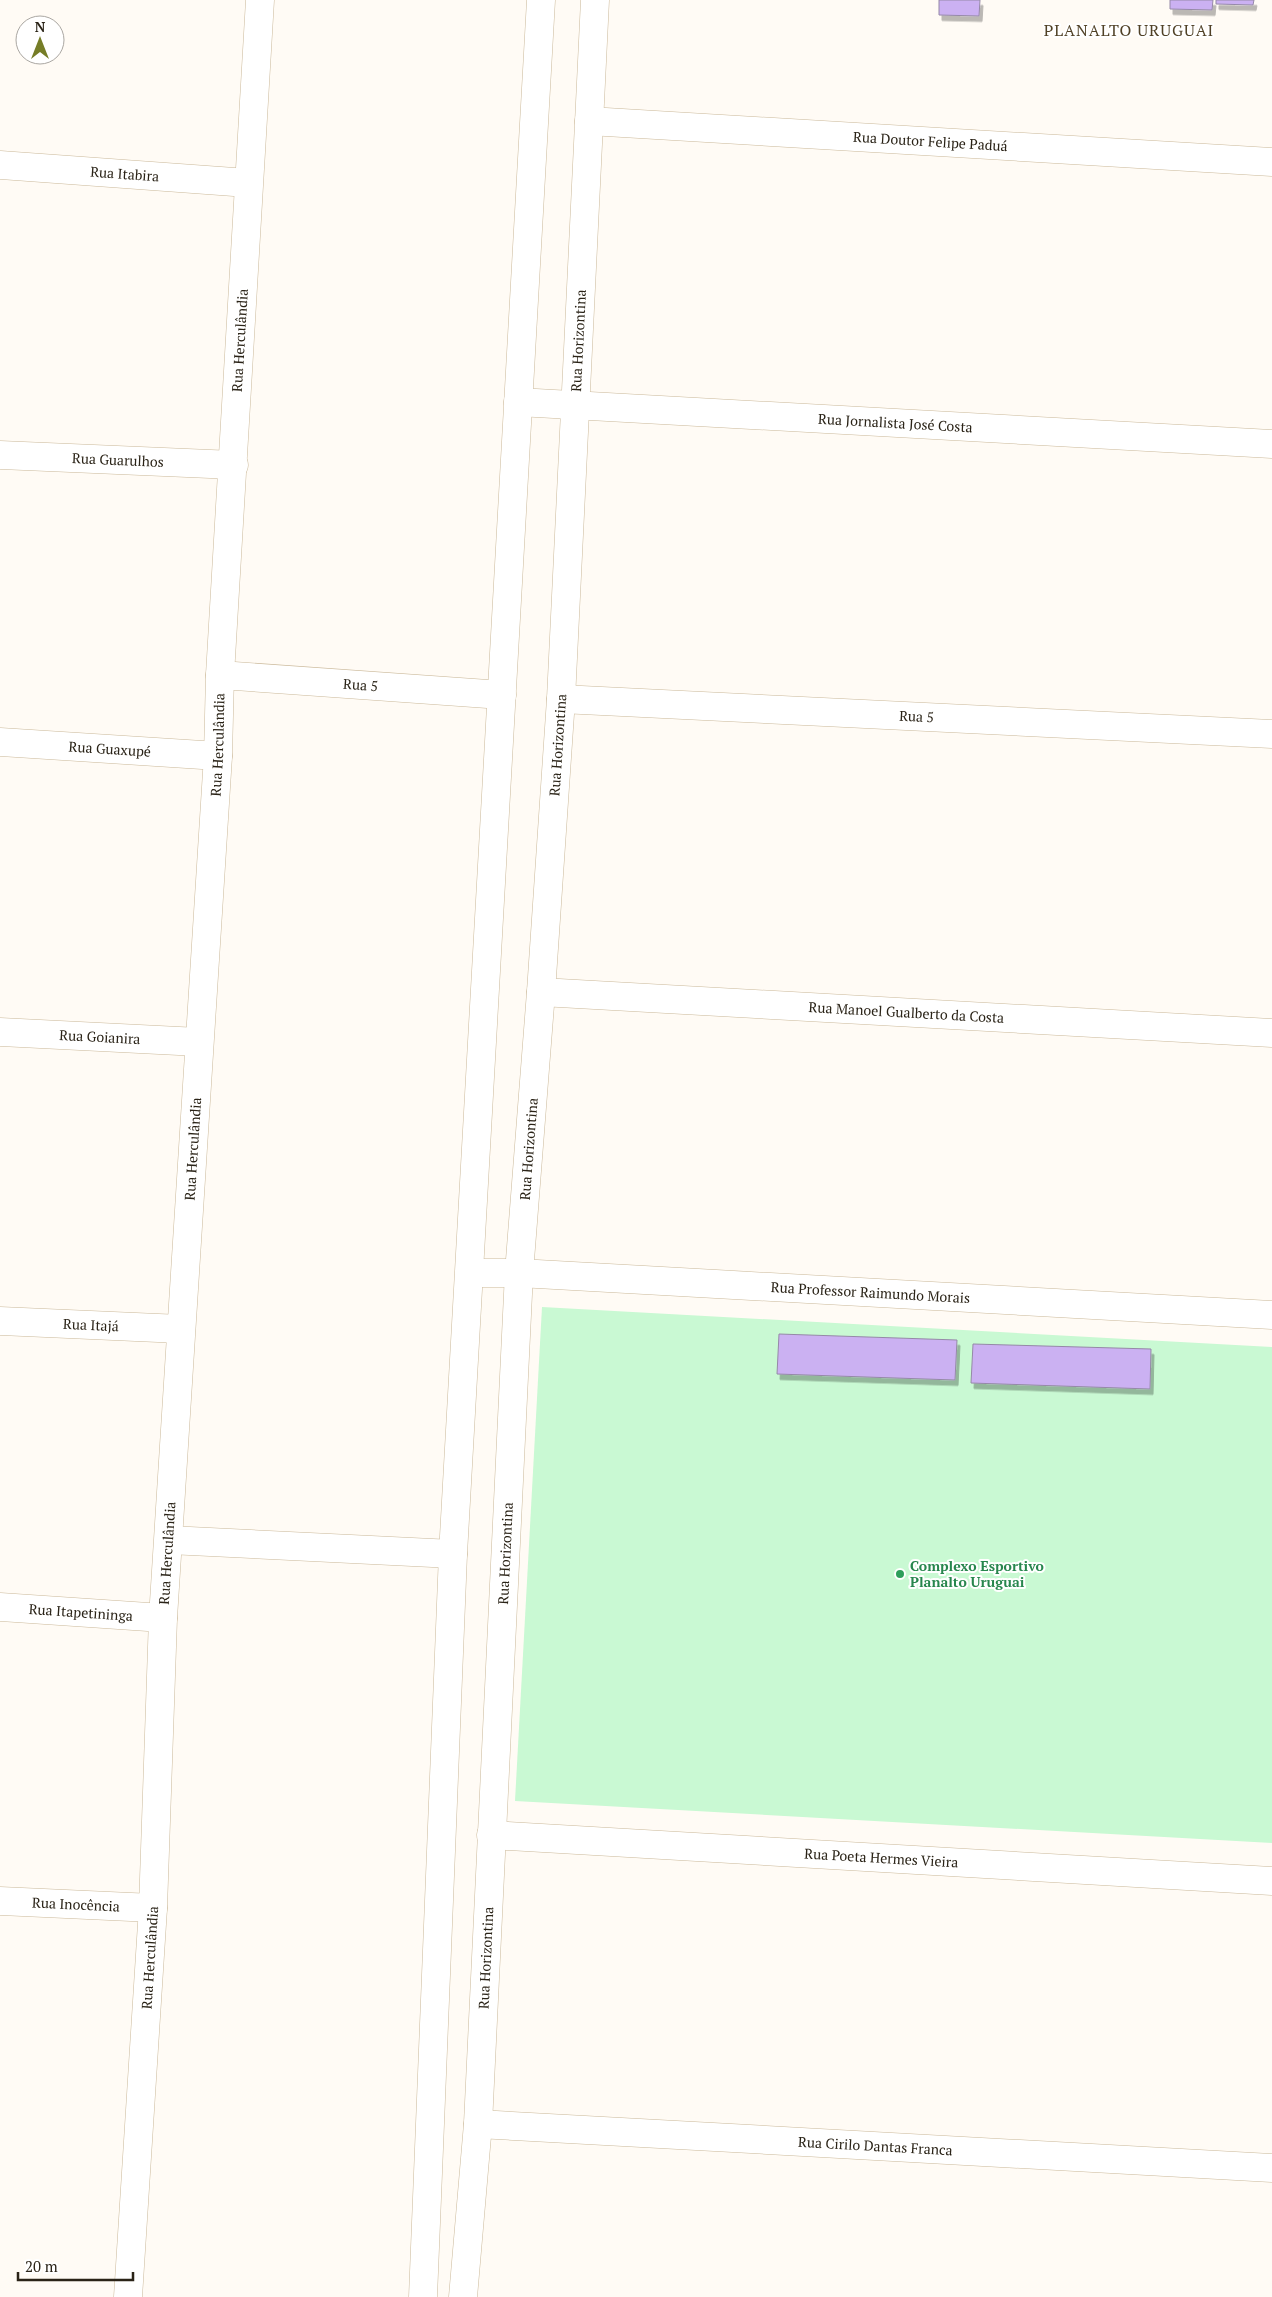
<svg xmlns="http://www.w3.org/2000/svg" width="1272" height="2297" viewBox="0 0 1272 2297" font-family="'PT Serif',serif">
<style>
.green{fill:#c9f9d3}
.building{fill:#cbb1f2;stroke:#9589a7;filter:url(#shadow)}
.lines{fill:none;stroke-linecap:round;stroke-linejoin:round}
.minor-casing{stroke:#cbb99a;stroke-width:29}
.tertiary-casing{stroke:#cbb99a;stroke-width:29}
.minor{stroke:#fff;stroke-width:28}
.tertiary{stroke:#fff;stroke-width:28}
.leisure-dot{fill:#2e9e5b;stroke:#fff;stroke-width:2}
.labels{text-anchor:middle;stroke-width:4;stroke-linejoin:round;paint-order:stroke}
.street-label{font-size:14px;fill:#2a2317;stroke:#fff}
.leisure-label{font-size:14px;font-weight:bold;fill:#27864d;stroke:#fff;text-anchor:start}
.quarter-label{font-size:16px;letter-spacing:1px;fill:#504126;stroke:#fff}
</style>
<defs>
<filter id="shadow"><feDropShadow dx="3" dy="5.5" stdDeviation="0" flood-color="#0004"/></filter>
</defs>
<rect width="100%" height="100%" fill="#fffbf5"/>
<polygon class="green" points="542,1307 1272,1347 1272,1843 515,1801"/>
<g class="building">
<polygon points="939,0 980,0 979,16 939,15"/>
<polygon points="1170,0 1213,0 1212,10 1170,9"/>
<polygon points="1216,0 1254,0 1253,5 1216,4"/>
<polygon points="779,1334 957,1340 955,1380 777,1374"/>
<polygon points="973,1344 1151,1349 1150,1389 971,1383"/>
</g>
<g class="lines">
<g class="minor-casing">
<g id="minor">
<path id="s1" d="M 589,121 L 1272,162"/>
<path id="s2" d="M 0,165 L 248,183"/>
<path id="s3" d="M 518,402 L 1272,444"/>
<path id="s4" d="M 0,455 L 234,465"/>
<path id="s5" d="M 220,675 L 502,695"/>
<path id="s6" d="M 561,699 L 1272,734"/>
<path id="s7" d="M 0,742 L 218,756"/>
<path id="s8" d="M 541,992 L 1272,1033"/>
<path id="s9" d="M 0,1032 L 199,1042"/>
<path id="s10" d="M 470,1273 L 519,1273 L 1272,1315"/>
<path id="s11" d="M 0,1321 L 181,1329"/>
<polyline points="169,1540 453,1554"/>
<path id="s12" d="M 0,1607 L 163,1618"/>
<path id="s13" d="M 491,1835 L 1272,1881"/>
<path id="s14" d="M 0,1901 L 153,1908"/>
<path id="s15" d="M 478,2124 L 1272,2168"/>
<path id="s16" d="M 128,2297 L 153,1908 L 163,1618 L 218,756 L 220,675 L 260,0"/>
</g>
</g>
<g class="tertiary-casing">
<g id="tertiary">
<polyline points="423,2297 453,1554 541,0"/>
<path id="s17" d="M 463,2297 L 478,2124 L 519,1273 L 541,992 L 561,699 L 595,0"/>
</g>
</g>
<use href="#minor" class="minor"/>
<use href="#tertiary" class="tertiary"/>
</g>
<circle class="leisure-dot" cx="900" cy="1574" r="5"/>
<g class="labels">
<g class="street-label">
<text dy="5" stroke="none"><textPath href="#s1" startOffset="342">Rua Doutor Felipe Paduá</textPath></text>
<text dy="5" stroke="none"><textPath href="#s2" startOffset="125">Rua Itabira</textPath></text>
<text dy="5" stroke="none"><textPath href="#s16" startOffset="1960">Rua Herculândia</textPath></text>
<text dy="5" stroke="none"><textPath href="#s17" startOffset="1960">Rua Horizontina</textPath></text>
<text dy="5" stroke="none"><textPath href="#s3" startOffset="378">Rua Jornalista José Costa</textPath></text>
<text dy="5" stroke="none"><textPath href="#s4" startOffset="118">Rua Guarulhos</textPath></text>
<text dy="5" stroke="none"><textPath href="#s5" startOffset="141">Rua 5</textPath></text>
<text dy="5" stroke="none"><textPath href="#s6" startOffset="356">Rua 5</textPath></text>
<text dy="5" stroke="none"><textPath href="#s16" startOffset="1555">Rua Herculândia</textPath></text>
<text dy="5" stroke="none"><textPath href="#s17" startOffset="1555">Rua Horizontina</textPath></text>
<text dy="5" stroke="none"><textPath href="#s7" startOffset="110">Rua Guaxupé</textPath></text>
<text dy="5" stroke="none"><textPath href="#s8" startOffset="366">Rua Manoel Gualberto da Costa</textPath></text>
<text dy="5" stroke="none"><textPath href="#s9" startOffset="100">Rua Goianira</textPath></text>
<text dy="5" stroke="none"><textPath href="#s16" startOffset="1150">Rua Herculândia</textPath></text>
<text dy="5" stroke="none"><textPath href="#s17" startOffset="1150">Rua Horizontina</textPath></text>
<text dy="5" stroke="none"><textPath href="#s10" startOffset="401">Rua Professor Raimundo Morais</textPath></text>
<text dy="5" stroke="none"><textPath href="#s11" startOffset="91">Rua Itajá</textPath></text>
<text dy="5" stroke="none"><textPath href="#s16" startOffset="745">Rua Herculândia</textPath></text>
<text dy="5" stroke="none"><textPath href="#s17" startOffset="745">Rua Horizontina</textPath></text>
<text dy="5" stroke="none"><textPath href="#s12" startOffset="81">Rua Itapetininga</textPath></text>
<text dy="5" stroke="none"><textPath href="#s13" startOffset="391">Rua Poeta Hermes Vieira</textPath></text>
<text dy="5" stroke="none"><textPath href="#s14" startOffset="76">Rua Inocência</textPath></text>
<text dy="5" stroke="none"><textPath href="#s16" startOffset="340">Rua Herculândia</textPath></text>
<text dy="5" stroke="none"><textPath href="#s17" startOffset="340">Rua Horizontina</textPath></text>
<text dy="5" stroke="none"><textPath href="#s15" startOffset="398">Rua Cirilo Dantas Franca</textPath></text>
</g>
<g class="leisure-label">
<text x="910" y="1571">Complexo Esportivo<tspan x="910" dy="16">Planalto Uruguai</tspan></text>
</g>
<g class="quarter-label">
<text x="1129" y="36">PLANALTO URUGUAI</text>
</g>
</g>
<g transform="translate(40 40)"><circle r="24" fill="#ffffff" stroke="#aaa7a2"/>
<path d="M0-4L9 19L0 12L-9 19Z" fill="#767d27"/>
<text y="-8" font-size="14" font-weight="bold" text-anchor="middle" fill="#2a2317">N</text>
</g>
<path d="M18 2272v8h115v-8" fill="none" stroke="#2a2317" stroke-width="2.5"/>
<text x="25" y="2272" font-size="15" fill="#2a2317" stroke="#ffffff" stroke-width="4" paint-order="stroke">20 m</text>
</svg>
